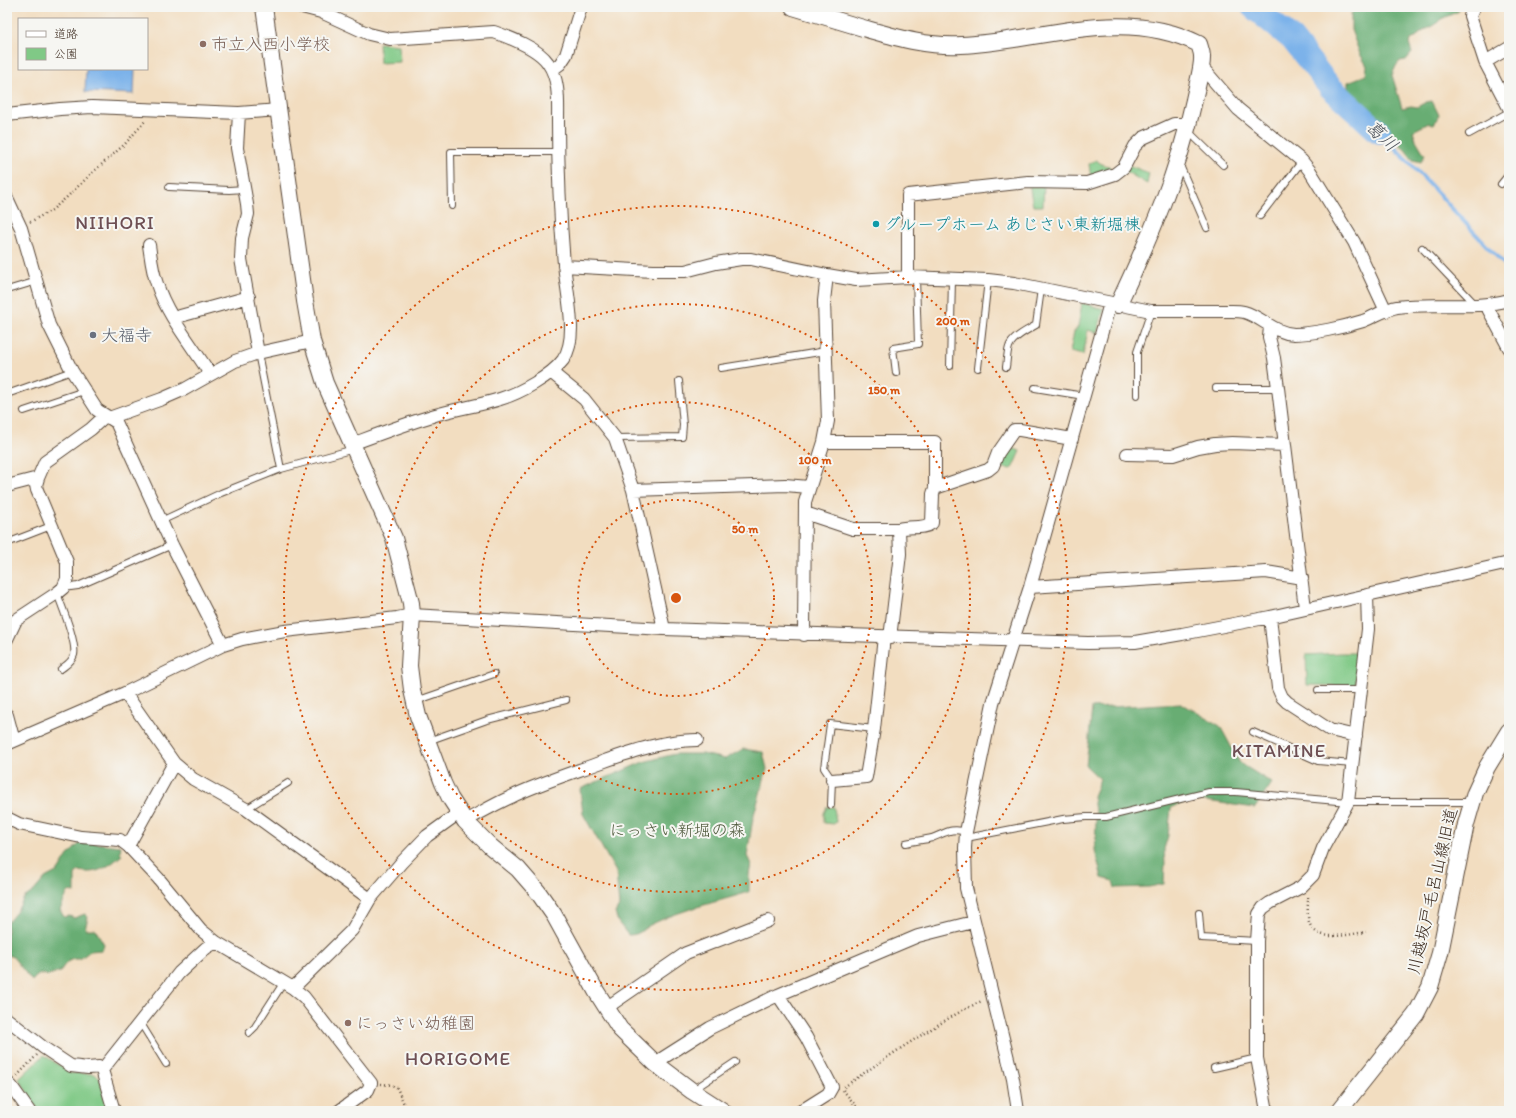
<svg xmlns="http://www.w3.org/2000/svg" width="1516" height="1118" viewBox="0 0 1516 1118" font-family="Itim,'Klee One',sans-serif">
<rect width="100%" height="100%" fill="#f6f6f2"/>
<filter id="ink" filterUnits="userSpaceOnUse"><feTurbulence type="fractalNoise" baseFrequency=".025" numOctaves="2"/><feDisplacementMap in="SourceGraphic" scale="8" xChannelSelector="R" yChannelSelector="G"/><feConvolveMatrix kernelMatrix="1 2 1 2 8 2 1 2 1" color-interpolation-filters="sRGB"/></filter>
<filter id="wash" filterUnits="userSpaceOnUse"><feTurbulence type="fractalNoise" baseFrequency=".012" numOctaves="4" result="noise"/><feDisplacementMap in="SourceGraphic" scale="16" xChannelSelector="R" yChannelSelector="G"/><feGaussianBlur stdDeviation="0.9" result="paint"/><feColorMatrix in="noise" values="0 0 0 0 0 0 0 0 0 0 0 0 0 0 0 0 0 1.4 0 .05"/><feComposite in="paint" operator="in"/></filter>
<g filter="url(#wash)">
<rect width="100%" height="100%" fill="#f2ddc0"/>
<!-- green -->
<path fill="#80c986" stroke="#5e7a52" d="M379 43 399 45 400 62 380 63Z
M1096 160 1103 165 1109 166 1112 172 1091 179 1089 164Z
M1128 165 1149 173 1147 184 1125 171Z
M1029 184H1044L1043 206H1033Z
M1082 303 1104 309 1097 333 1088 330 1083 355 1070 352 1074 332 1078 327Z
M1007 446 1020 451 1012 469 996 467Z
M1341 653H1359L1355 686 1307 685 1306 655Z
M827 807H834L836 822 834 824 824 823V813Z
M44 1055 70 1073 95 1074 100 1079 108 1111H39L19 1079Z"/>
<!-- forest -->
<path fill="#68ad73" stroke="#526c48" d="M1357 7H1458L1459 11 1441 19 1436 24 1425 30 1410 41 1409 44 1412 53 1406 60 1400 61 1396 66 1392 75 1402 108 1411 106 1417 107 1426 102 1432 101 1439 115 1434 124 1429 123 1413 131 1416 140 1425 155 1421 162 1413 160 1406 151 1379 123 1371 111 1354 99 1348 89V82L1366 75 1367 66 1360 54 1351 30V14Z
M1181 703 1220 726 1240 763 1272 783 1255 808 1192 799 1171 808 1168 836 1164 849 1165 863 1164 884 1149 887 1115 888 1113 881 1102 878 1095 851 1096 821 1093 796 1100 779 1086 766 1092 708Z
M743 749 763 752 767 769 753 818 747 856 751 864 749 875V892C717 902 683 909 652 924 641 929 642 935 628 935L618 922 615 913 619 906 616 872 583 814 580 789 643 762 675 754H703L725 759Z
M84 842 121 846 120 852 122 855C108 867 97 875 79 871L75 874V893L70 891 67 894 60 910 64 917 70 916 74 918 85 914 88 917 85 929H95L104 944 102 950 90 951 80 959C69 958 65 963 60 972L54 973 48 976C41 972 37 975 32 981L13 957 7 955V923L17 911 24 898 34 891 45 878 58 871 68 855 79 844Z"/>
<!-- water -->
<path fill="#7cb2ea" stroke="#5c6e84" d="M86 69H135L134 94 85 92Z"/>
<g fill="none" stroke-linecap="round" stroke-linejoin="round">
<!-- stream -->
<path stroke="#7cb2ea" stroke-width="4" d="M1379 132C1424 176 1465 224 1509 269"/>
<!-- river -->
<path stroke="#7cb2ea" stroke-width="24" d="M1253 7 1292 39 1330 87 1379 132"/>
</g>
</g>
<g filter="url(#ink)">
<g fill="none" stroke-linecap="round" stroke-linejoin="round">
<!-- service casing -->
<g stroke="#564536" stroke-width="8">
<path id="service" d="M1188 131 1223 165
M1469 134 1509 112
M1179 163 1207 228
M1501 184 1509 174
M169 187 229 190 245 189
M452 206 451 152H558
M1260 216 1302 161
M1422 248 1475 304
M7 290 37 281
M258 353 281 469
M950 366 952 279
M1006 367C1007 361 1007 353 1009 347 1012 337 1028 330 1036 325L1041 289
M721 368 826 351
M978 368 988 280
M896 373 893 348 918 344 916 277
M1035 388 1084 396
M1216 388H1278
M7 394 72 371
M1137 395V352L1151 311
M24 411 84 391
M615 438 682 437 683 425 679 381
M161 521 221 493 281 469 354 449
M7 543 51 526
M63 588 78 586 172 545
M57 593C62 607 77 642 74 655 72 662 66 665 61 669
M1318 690H1361
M416 701 494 674
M1253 732 1318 761 1352 764
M428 741 487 720 566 700
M831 805 832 780 824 768 830 724 874 729
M246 809 288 783
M966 838 1063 819 1086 817H1106L1209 792H1236L1348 802H1471
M906 843C914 841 924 840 932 838 945 833 952 827 966 832
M1199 913 1201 938 1257 941
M140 1022 166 1064
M249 1033 255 1027 284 982
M1214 1068 1257 1058
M693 1090 735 1062"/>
</g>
<!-- minor casing -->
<g stroke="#564536" stroke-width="14">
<path id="minor" d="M302 7 321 12 369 34 390 39 494 32C511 38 538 48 548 63 560 80 558 103 558 122 558 170 560 217 564 264 566 285 571 307 571 328 571 339 570 350 563 360 551 376 520 393 500 399 478 406 454 409 432 416 405 424 379 434 352 444
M1474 7 1470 16 1485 62 1509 108
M1485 62 1509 48
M1201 66 1238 109 1302 161 1310 171 1354 242 1386 311
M552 70 560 64 566 55 581 7
M239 113 237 148 247 204 248 214 242 238 241 259 258 353
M7 115 60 109 92 107 239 113 279 110
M7 198 21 228 49 325 72 371 97 410 116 422 172 545 223 645
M149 245C151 258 152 271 157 284 167 316 192 345 210 374
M564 266 653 271H685L716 263 741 259H751L827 275 856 280 908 277 988 280 1014 283 1151 311H1232C1236 311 1240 311 1244 312 1262 317 1274 333 1294 334 1313 334 1344 327 1363 321 1374 317 1385 309 1397 307 1434 302 1472 310 1509 300
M908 277V195L1028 182 1087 183 1115 174 1124 167 1135 146 1143 138 1174 124H1188
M1486 305 1509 348
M173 318 249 297
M1270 327 1269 337 1274 358 1278 388 1305 608
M551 372 584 399 615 438 633 490 664 629
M109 418 162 399 185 389 235 361 258 353 312 341
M824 442H935V488
M1127 454 1173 455 1198 447 1215 444 1232 443 1285 445
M7 486 38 478 45 462 91 429 105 416
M633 490 785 485 809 487
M805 513 853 529H899
M1030 587 1266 572 1302 578
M1270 617 1278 688 1282 697 1287 702 1330 730 1356 736
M804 635 805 502 824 442 828 421 824 301 827 275
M890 638 900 554 899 529C909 525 923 530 932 523L933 494 935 488 988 470 993 466 998 453 1014 430H1020L1072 439
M7 639 16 620 57 593 63 588 67 579V562L37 490 36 485 38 478
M125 693 174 763 193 779 246 809 370 899
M7 715 14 741
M7 744 125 693 223 645 242 639 285 631 397 618 412 615 664 629 1088 643 1135 642 1182 634 1270 617 1509 563
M832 780 866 777 874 729 884 637
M7 818 19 824 81 837 120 840 128 846 158 878 201 930 216 942 293 988 304 997 371 1083 368 1090 339 1111
M465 821C480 813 495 804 511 797 540 783 572 773 602 762 633 751 665 740 697 740
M128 846 174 763
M293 988 352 930 370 899 401 863 427 836 459 813
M778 995 806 1037 832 1087 828 1094 801 1111
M606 1008 686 953 768 921
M7 1019 44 1048 71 1066 88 1068 99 1067 102 1070 114 1111
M655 1063 710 1028 778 995 918 936 973 922
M102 1070 179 973 206 948 216 942
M7 1082 12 1087 29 1111
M1018 1111 1013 1079 966 888 965 848 966 832 993 703 1030 587 1110 303
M1267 1111 1257 1058V941L1259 914 1263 908 1270 903 1301 887 1313 875 1323 848 1348 802 1368 629 1367 595"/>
</g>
<!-- tertiary casing -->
<g stroke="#564536" stroke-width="18">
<path id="tertiary" d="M264 7 305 301 312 341 325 383 394 538 411 603 412 615 409 666 412 690 418 716 443 783 450 798 465 821 490 846 518 869 538 892 554 915 596 991 620 1029 655 1063 692 1091 723 1111
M793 7C817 14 840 21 863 28 895 37 927 47 961 45 1041 42 1120 5 1199 44 1200 48 1202 52 1202 56 1203 67 1196 89 1194 100 1178 174 1150 237 1118 305
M1339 1111 1416 1014 1430 987 1440 953 1466 824 1475 793 1487 767 1509 731"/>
</g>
<!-- path -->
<path stroke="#564536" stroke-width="2.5" stroke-dasharray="1 3" stroke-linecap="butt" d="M30 222 52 210 67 197 93 172 125 144 146 120
M1308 897C1308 905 1307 915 1309 922 1316 944 1349 934 1366 932
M17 1076 37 1055
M381 1084 392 1085 397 1088 407 1111
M844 1087C874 1066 905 1045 936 1026 951 1017 966 1008 982 1001
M843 1090 860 1111"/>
<!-- service -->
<use href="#service" stroke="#fff" stroke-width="6"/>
<!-- minor -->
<use href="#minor" stroke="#fff" stroke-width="12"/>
<!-- tertiary -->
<use href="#tertiary" stroke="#fff" stroke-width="16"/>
</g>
</g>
<!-- distance rings -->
<g fill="none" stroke="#d7540e" stroke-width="2" stroke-dasharray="2 4">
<circle cx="676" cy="598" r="98"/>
<circle cx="676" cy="598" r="196"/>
<circle cx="676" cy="598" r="294"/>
<circle cx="676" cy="598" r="392"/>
</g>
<!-- markers -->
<g fill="#8d6e63" stroke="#f6f6f2" stroke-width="1.5">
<circle cx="203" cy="44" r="4"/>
<circle cx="348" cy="1023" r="4"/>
</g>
<circle fill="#0f9aa8" stroke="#f6f6f2" stroke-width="1.5" cx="876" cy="224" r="4"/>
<circle fill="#6b7280" stroke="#f6f6f2" stroke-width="1.5" cx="93" cy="335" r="4"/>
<g text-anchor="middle" stroke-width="4" stroke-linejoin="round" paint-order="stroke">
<!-- education labels -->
<g font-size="17" fill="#785e54" stroke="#f6f6f2" text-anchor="start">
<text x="211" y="50">市立入西小学校</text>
<text x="356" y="1029">にっさい幼稚園</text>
</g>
<!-- culture labels -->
<g font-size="17" fill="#0d838f" stroke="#f6f6f2" text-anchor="start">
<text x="884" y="230">グループホーム あじさい東新堀棟</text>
</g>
<!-- worship labels -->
<g font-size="17" fill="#5b616d" stroke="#f6f6f2" text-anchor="start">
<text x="101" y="341">大福寺</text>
</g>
<!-- park labels -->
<g font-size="17" fill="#505a3d" stroke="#f6f6f2">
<text x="677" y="836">にっさい新堀の森</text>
</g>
<!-- street labels -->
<g font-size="17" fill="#3b2a1e" stroke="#f6f6f2">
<text transform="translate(1432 891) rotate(-77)" y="6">川越坂戸毛呂山線旧道</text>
</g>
<!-- water labels -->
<g font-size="18" font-style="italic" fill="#4e535b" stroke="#f6f6f2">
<text transform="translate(1382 136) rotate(43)" y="6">葛川</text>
</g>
<!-- quarter labels -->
<g font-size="19" letter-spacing="1" fill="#6e4f53" stroke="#f6f6f2">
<text x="115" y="229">NIIHORI</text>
<text x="1279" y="757">KITAMINE</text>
<text x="458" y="1065">HORIGOME</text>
</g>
</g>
<circle cx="676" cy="598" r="6" fill="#d7540e" stroke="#f6f6f2" stroke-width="2"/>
<g font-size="12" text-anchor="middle" font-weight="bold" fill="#d7540e" stroke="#f6f6f2" stroke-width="4" stroke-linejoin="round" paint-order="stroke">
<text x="953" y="325">200 m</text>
<text x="884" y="394">150 m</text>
<text x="815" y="464">100 m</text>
<text x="745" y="533">50 m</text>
</g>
<!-- margin -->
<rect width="1516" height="1118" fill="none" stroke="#f6f6f2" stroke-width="24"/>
<!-- legend -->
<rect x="18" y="18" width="130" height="52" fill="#f6f6f2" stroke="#aba49d"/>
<rect x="26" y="31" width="20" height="6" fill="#ffffff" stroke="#aba49d"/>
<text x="54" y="38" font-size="12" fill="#3b2a1e">道路</text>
<rect x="26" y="48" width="20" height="12" fill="#80c986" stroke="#aba49d"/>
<text x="54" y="58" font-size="12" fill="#3b2a1e">公園</text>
</svg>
